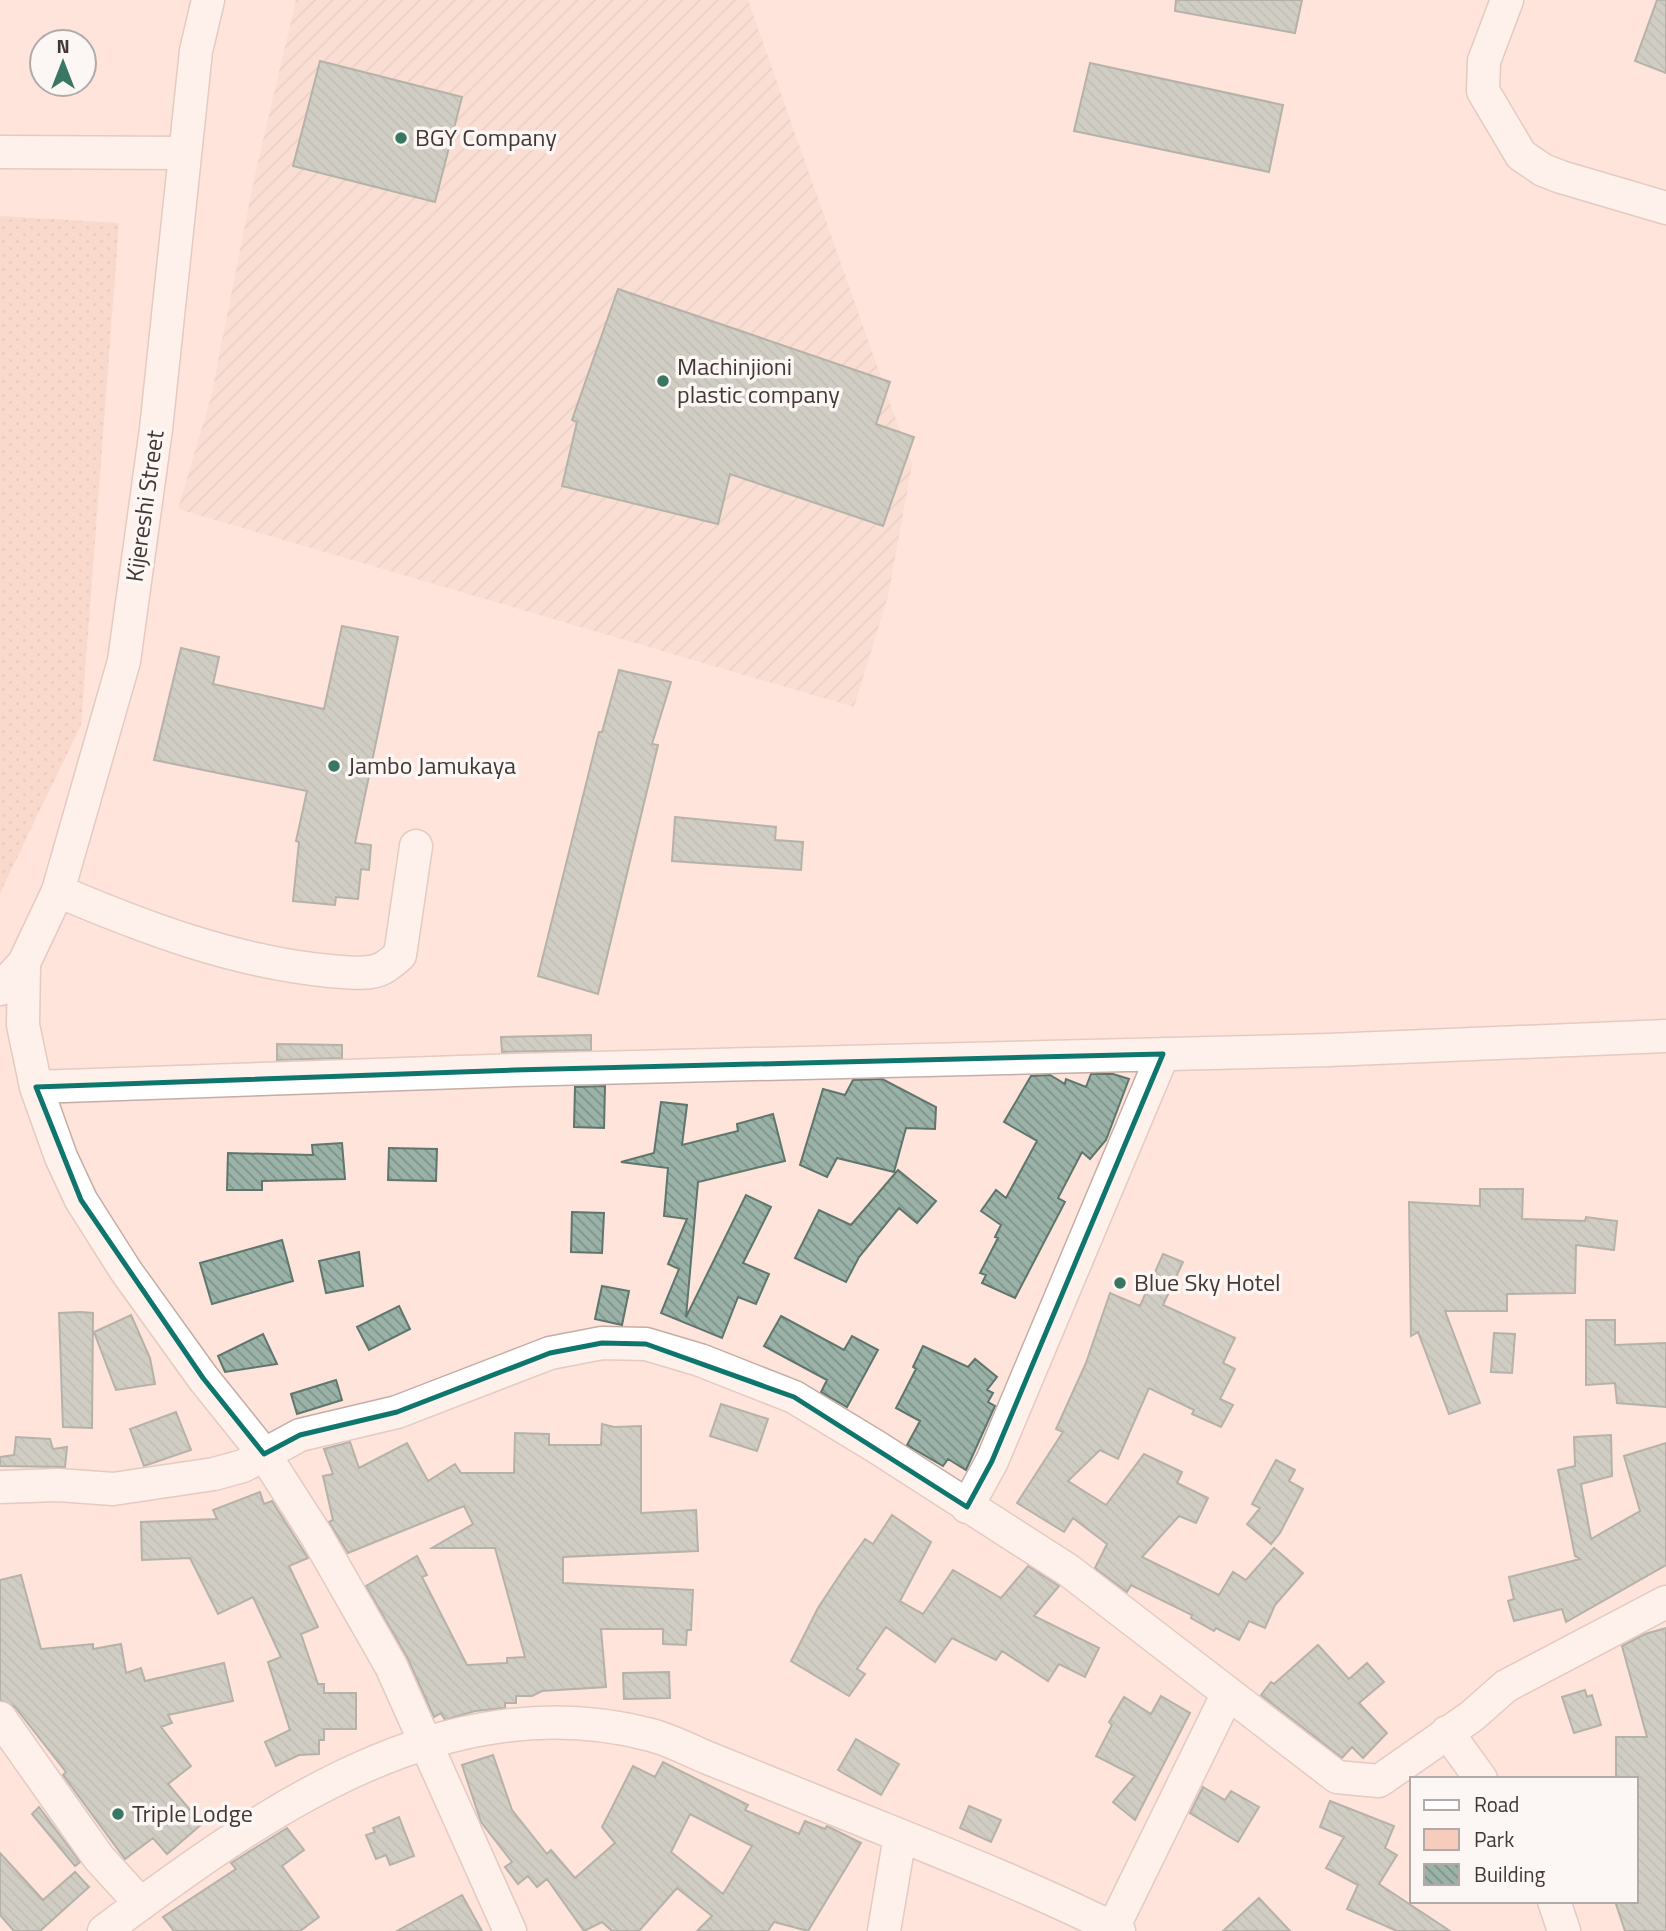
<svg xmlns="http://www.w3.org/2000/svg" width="1666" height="1931" viewBox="0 0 1666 1931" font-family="'Titillium Web',sans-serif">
<defs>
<pattern id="industrial-furrows" width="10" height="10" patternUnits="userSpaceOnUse" patternTransform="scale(1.75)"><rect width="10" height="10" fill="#f7d7cb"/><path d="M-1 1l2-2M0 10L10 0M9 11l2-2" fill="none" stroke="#d5b9af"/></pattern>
<pattern id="green-dots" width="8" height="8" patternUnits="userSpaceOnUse" patternTransform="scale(1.75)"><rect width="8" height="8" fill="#f7ccbd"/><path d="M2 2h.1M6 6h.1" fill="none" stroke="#d5b0a3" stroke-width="1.8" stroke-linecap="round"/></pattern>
<pattern id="building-back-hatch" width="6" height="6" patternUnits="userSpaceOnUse" patternTransform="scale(1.75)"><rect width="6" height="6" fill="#9ab2a8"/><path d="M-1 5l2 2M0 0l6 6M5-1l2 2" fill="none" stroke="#7f928a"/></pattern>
</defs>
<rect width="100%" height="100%" fill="#fee4db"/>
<!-- industrial -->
<path fill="url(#industrial-furrows)" d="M296 0H748L912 465 888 596 854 707 178 509 211 397 254 179Z"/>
<!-- green -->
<path fill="url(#green-dots)" d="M0 216 119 223 81 725 0 893Z"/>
<!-- building -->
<path fill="url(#building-back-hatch)" stroke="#5f766d" stroke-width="2" fill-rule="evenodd" d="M1176 0H1302L1295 33 1175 11Z
M1657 0H1666V73L1635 61Z
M320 61 462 97 435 202 293 166Z
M1090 63 1283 105 1269 172 1074 131Z
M618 289 890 382 876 424 914 437 883 526 730 474 718 524 562 486 577 422 572 420Z
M342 626 398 637 355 843 371 845 369 870 361 869 358 899 336 897 335 905 293 901 299 842 296 841 307 791 154 760 181 648 219 657 213 684 324 709Z
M619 670 671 682 652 744 658 745 598 994 538 976 599 732H602Z
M675 817 776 827 775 840 803 842 801 870 672 861Z
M591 1035V1050L502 1052 501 1037Z
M277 1044 342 1045V1058L277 1060Z
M1091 1074H1113L1129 1079 1106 1140 1090 1159 1082 1152 1058 1198 1065 1202 1015 1298 982 1283 986 1275 980 1273 998 1238 995 1237 1001 1225 981 1211 996 1190 1006 1198 1037 1141 1004 1122 1031 1076 1050 1075 1065 1084 1066 1079 1086 1087Z
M882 1079 936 1107 935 1129 906 1128 894 1172 837 1158 827 1177 800 1165 823 1089 845 1095 853 1080Z
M605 1086 604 1128 574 1127 575 1087Z
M661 1102 687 1105 682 1145 738 1131 737 1124 773 1114 785 1161 698 1182 686 1317 746 1195 771 1207 743 1263 769 1274 756 1304 738 1297 722 1338 661 1313 679 1269 668 1264 687 1219 664 1216 668 1168 621 1162 654 1153Z
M342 1143 345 1179 262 1181V1190H227L228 1153 313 1155 312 1145Z
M389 1148 437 1149 436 1181 388 1180Z
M898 1170 936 1201 917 1223 899 1208 859 1257 846 1282 795 1258 819 1210 851 1225Z
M1480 1189H1523L1522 1219 1585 1221 1586 1217 1617 1221 1614 1250 1576 1245 1575 1293 1507 1294V1311H1445L1480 1403 1449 1414 1418 1332 1411 1336 1409 1202 1480 1206Z
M572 1212 604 1213 602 1253 571 1252Z
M282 1240 293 1281 212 1304 200 1263Z
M359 1252 363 1286 326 1293 319 1261Z
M1163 1254 1183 1262 1163 1305 1235 1338 1223 1363 1235 1369 1220 1399 1233 1405 1221 1427 1192 1414 1194 1410 1149 1388 1118 1459 1100 1450 1068 1481 1106 1505 1144 1454 1182 1472 1177 1483 1208 1498 1196 1523 1179 1516 1142 1557 1219 1595 1233 1572 1246 1580 1274 1548 1303 1573 1275 1605 1265 1628 1249 1621 1239 1640 1216 1628 1214 1631 1191 1618 1192 1615 1131 1585 1127 1592 1095 1568 1107 1544 1073 1518 1064 1532 1017 1503 1063 1432 1056 1429 1086 1363 1110 1293 1140 1306Z
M602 1286 629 1291 622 1325 595 1319Z
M399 1306 410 1329 369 1350 357 1327Z
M80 1312 93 1313 92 1428 63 1427 59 1313Z
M131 1315 150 1358 155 1384 116 1390 94 1332Z
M781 1316 844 1350 852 1336 878 1350 847 1407 821 1392 827 1380 764 1346Z
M1586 1320H1615V1345L1666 1343V1407L1617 1403 1615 1383 1586 1385Z
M1494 1333 1515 1334 1512 1373 1491 1372Z
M263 1334 277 1364 225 1372 218 1356Z
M923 1346 968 1367 975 1359 997 1377 987 1390 993 1393 988 1402 995 1406 966 1470 948 1459 943 1466 907 1445 920 1421 896 1408 916 1369 913 1367Z
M336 1380 342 1400 297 1414 291 1394Z
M721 1404 768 1419 757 1451 710 1436Z
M176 1412 191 1450 144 1466 130 1429Z
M602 1424 614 1427 641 1426V1513L696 1510 698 1551 563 1557V1583L693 1590 691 1630H687L686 1645 663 1644V1629H601L606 1687 542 1691 532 1696H516V1703H505V1708L475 1711 445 1720 441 1713 434 1717 407 1657 366 1586 417 1556 427 1575 422 1577 467 1665 507 1663V1658L525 1657 495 1548H432L473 1524 464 1506 348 1553 329 1522 333 1520 323 1476 333 1474 324 1449 350 1442 359 1468 407 1443 428 1481 455 1464 461 1473H514L515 1433 549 1434V1445H601Z
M1611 1435 1612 1476 1581 1484 1591 1539 1640 1511 1624 1456 1666 1443V1565L1566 1622 1562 1609 1514 1621 1508 1601 1514 1599 1509 1577 1580 1559 1575 1556 1558 1470 1575 1466 1574 1437Z
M16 1437 50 1439 53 1449 67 1447 65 1467 0 1466V1457L14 1455Z
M1276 1460 1295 1470 1289 1481 1303 1489 1280 1533 1271 1544 1247 1524 1260 1508 1252 1504Z
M260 1492 264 1504 272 1501 308 1558 289 1566 318 1627 301 1634 318 1684H324V1693H356V1729H324V1740H319V1754L299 1755 276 1766 265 1742 290 1730 268 1662 281 1657 253 1597 218 1614 190 1558 142 1560 141 1522 217 1519 213 1510Z
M892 1515 931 1542 900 1601 923 1614 953 1570 1001 1598 1028 1566 1059 1586 1034 1616 1099 1648 1085 1677 1059 1664 1048 1681 1002 1651 996 1660 952 1638 935 1662 886 1627 857 1669 865 1674 849 1696 791 1661 818 1608 845 1567 865 1539 873 1544Z
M21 1575 41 1649 93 1644V1649L121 1644 126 1673 141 1668 145 1681 224 1663 233 1701 168 1715 172 1723 161 1727 191 1766 168 1784 202 1824 167 1854 153 1838 125 1859 63 1775 66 1772 15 1707 0 1700V1580Z
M1666 1628V1931H1625L1615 1901H1636V1779H1616V1737H1647L1622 1646 1645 1634Z
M1318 1645 1349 1679 1367 1663 1384 1682 1359 1703 1387 1733 1363 1758 1352 1747 1342 1758 1261 1695 1271 1682 1274 1684Z
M669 1672 670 1698 624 1699 623 1673Z
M1585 1690 1587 1697 1592 1695 1601 1725 1574 1733 1562 1697Z
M1161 1696 1190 1713 1135 1820 1113 1802 1135 1776 1096 1756 1112 1725 1109 1722 1124 1697 1151 1714Z
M856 1739 899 1764 881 1795 838 1770Z
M493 1755 512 1810 547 1854 551 1850 575 1878 615 1843 602 1827 633 1766 655 1777 663 1762 748 1805 745 1810 799 1834 805 1821 825 1829 827 1826 861 1843 808 1931 774 1922 768 1931H697L712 1916 677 1888 639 1931H612L602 1922 584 1931 547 1879 537 1887 528 1876 518 1884 505 1867 512 1862 481 1822 462 1765ZM690 1814 752 1846 723 1894 671 1852Z
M1203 1787 1225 1800 1231 1791 1259 1807 1238 1842 1190 1813Z
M1330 1801 1394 1826 1385 1848 1397 1855 1379 1884 1450 1931H1397L1347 1909 1358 1885 1326 1868 1344 1837 1320 1827Z
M969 1806 1001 1820 991 1842 960 1828Z
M39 1807 80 1862 75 1866 32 1814Z
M399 1817 414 1856 390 1865 386 1855 376 1859 366 1835 375 1832 373 1828Z
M287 1828 304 1850 282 1866 319 1917 300 1931H174L163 1917 236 1869 231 1863Z
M0 1853 43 1900 75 1872 89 1887 40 1931H14L0 1915Z
M462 1895 482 1931H397Z
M1259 1898 1290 1931H1223Z"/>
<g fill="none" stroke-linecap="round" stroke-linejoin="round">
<!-- minor casing -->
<g stroke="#c5ada5" stroke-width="35">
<path id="minor" d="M1507 0 1484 61 1483 91 1521 155 1543 170 1561 177 1666 208
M0 152 183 153
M58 891C145 928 235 962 330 971 345 972 369 976 383 968 389 965 395 959 400 955L416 846
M24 963 23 1025 36 1087 61 1157 81 1200 126 1271 203 1378 264 1454 316 1535 391 1666 510 1931
M0 989 24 963 58 891 124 661 156 429 196 51 208 0
M36 1087 514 1070 1329 1050 1666 1036
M0 1487 58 1485 113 1489 214 1474 243 1466 300 1435 397 1412 550 1353 602 1343 646 1344 700 1360 794 1397 875 1446 1068 1570 1337 1777 1379 1781 1472 1716 1506 1686 1666 1602
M967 1507 992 1461 1163 1054
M0 1718 99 1858 141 1904
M1447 1732 1481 1779
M1554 1901 1564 1931
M1113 1928 1227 1695
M104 1931C261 1814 444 1681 651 1735 670 1740 689 1750 708 1758 746 1773 784 1789 822 1804 921 1844 1023 1883 1119 1931
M884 1931 900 1836"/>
</g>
<!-- minor -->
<use href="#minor" stroke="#fff" stroke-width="32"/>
</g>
<!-- marked area -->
<path d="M0 0H1666V1931H0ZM1163 1054 992 1461 967 1507 794 1397 646 1344 602 1343 550 1353 397 1412 300 1435 264 1454 203 1378 81 1200 36 1087 514 1070Z" fill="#fee4db" fill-opacity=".55" fill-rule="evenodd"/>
<path fill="none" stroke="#0f766e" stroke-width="5" stroke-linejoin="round" d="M1163 1054 992 1461 967 1507 794 1397 646 1344 602 1343 550 1353 397 1412 300 1435 264 1454 203 1378 81 1200 36 1087 514 1070Z"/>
<!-- markers -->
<g fill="#3a7762" stroke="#fcf6f5" stroke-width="2.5">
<circle cx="401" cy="138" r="7"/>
<circle cx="663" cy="381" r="7"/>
<circle cx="334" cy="766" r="7"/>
<circle cx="1120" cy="1283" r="7"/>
<circle cx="118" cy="1814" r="7"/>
</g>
<g text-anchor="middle" stroke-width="7" stroke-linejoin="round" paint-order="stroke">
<!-- poi labels -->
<g font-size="24" fill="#423834" stroke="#fcf6f5" text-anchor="start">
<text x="415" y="146">BGY Company</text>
<text x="677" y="375">Machinjioni<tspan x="677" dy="28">plastic company</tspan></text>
<text x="348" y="774">Jambo Jamukaya</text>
<text x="1134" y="1291">Blue Sky Hotel</text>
<text x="132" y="1822">Triple Lodge</text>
</g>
<!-- street labels -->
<g font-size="24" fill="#423834" stroke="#fcf6f5">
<text transform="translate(145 506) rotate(-82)" y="8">Kijereshi Street</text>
</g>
</g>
<!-- legend -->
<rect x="1410" y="1777" width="228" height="126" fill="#fcf6f5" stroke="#b2aaa8" stroke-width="2"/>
<rect x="1424" y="1800" width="35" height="10" fill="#ffffff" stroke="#b2aaa8" stroke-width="2"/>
<text x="1474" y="1812" font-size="21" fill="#423834">Road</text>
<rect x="1424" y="1829" width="35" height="21" fill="#f7ccbd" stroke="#b2aaa8" stroke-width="2"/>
<text x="1474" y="1847" font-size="21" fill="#423834">Park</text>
<rect x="1424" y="1864" width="35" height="21" fill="url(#building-back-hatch)" stroke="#b2aaa8" stroke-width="2"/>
<text x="1474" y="1882" font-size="21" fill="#423834">Building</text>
<!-- north arrow -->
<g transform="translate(63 63)"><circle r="33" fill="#fcf6f5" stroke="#b2aaa8" stroke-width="2"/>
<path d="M0-5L12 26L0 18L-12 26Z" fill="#3a7762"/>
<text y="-10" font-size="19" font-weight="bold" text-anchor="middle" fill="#423834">N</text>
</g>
</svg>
